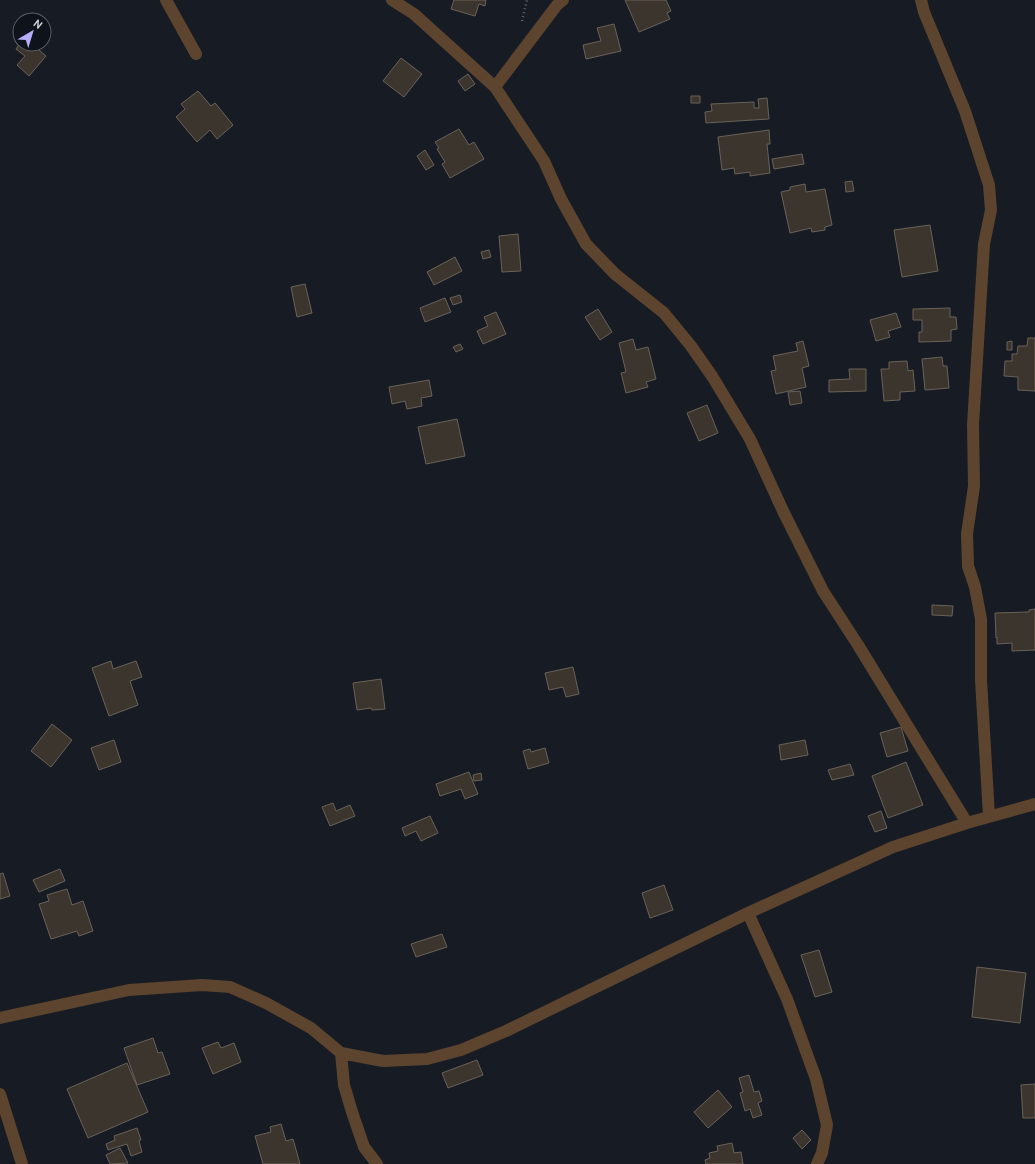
<svg xmlns="http://www.w3.org/2000/svg" width="1035" height="1164" viewBox="0 0 1035 1164" font-family="Overpass,sans-serif">
<rect width="100%" height="100%" fill="#171c24"/>
<!-- building -->
<path fill="#3c352d" stroke="#6a6259" d="M454 0H486L485 6 479 4 475 16 451 9Z
M625 0H666L671 11 667 13 670 19 639 32Z
M614 24 621 51 586 59 583 45 601 41 597 28Z
M20 43 32 44 46 56 29 76 17 65 25 56 16 49Z
M401 58 422 74 404 97 383 81Z
M468 74 475 84 465 91 458 81Z
M198 91 211 106 215 103 233 125 217 139 210 130 197 142 176 117 185 109 181 104Z
M691 96H700V103H691Z
M767 98 769 119 706 123 705 112 712 111 711 104 754 102V108H759L758 99Z
M459 129 469 145 474 142 484 159 450 178 442 164 445 162 437 149 439 148 435 142Z
M769 130 770 144H767L770 173 750 176V172L735 174 734 168 722 170 718 137Z
M425 150 434 165 426 170 417 156Z
M802 154 804 164 774 169 772 159Z
M852 181 854 191 846 192 845 182Z
M805 184 806 192 825 189 832 225 825 227V230L812 232 811 228 790 233 781 192 790 190V187Z
M930 225 938 271 902 277 894 230Z
M518 234 521 271 502 272 499 236Z
M489 250 491 257 483 259 481 252Z
M455 257 462 271 434 285 427 272Z
M305 284 312 313 297 317 291 287Z
M460 295 462 302 453 305 450 298Z
M445 298 451 312 425 322 420 308Z
M950 308V317H956L957 329 951 330V341L919 342V332H922V320H913V309Z
M598 309 612 332 600 340 585 317Z
M496 312 506 334 483 344 477 331 488 326 484 317Z
M896 313 901 327 888 331 890 337 876 341 870 320Z
M1028 338H1035V391L1018 390V377L1004 376 1005 361H1012V354H1017L1018 346H1027Z
M633 339 636 350 648 347 656 379 646 382 648 387 626 393 621 373 626 372 619 343Z
M803 341 809 366 802 368 806 387 776 394 771 371 776 370 773 356 798 351 796 343Z
M1012 341V350H1007V342Z
M460 344 463 349 456 352 453 347Z
M942 357 943 366H947L949 388 925 390 922 359Z
M907 361 908 371 913 370 915 391 900 392V400L884 401 881 369H889V362Z
M849 369H866V391L829 392V380L850 379Z
M429 380 432 396 421 398 422 406 407 409 405 401 392 404 389 387Z
M800 391 802 403 790 405 788 392Z
M707 405 718 433 699 441 687 413Z
M457 419 465 456 426 464 418 427Z
M932 605 953 606 952 616 932 615Z
M1035 609V650L1012 651V643L997 644V637L996 638 995 613 1029 612V610Z
M111 661 113 669 136 661 142 677 130 681 138 705 109 716 92 668Z
M573 667 579 694 566 697 563 687 549 690 545 673Z
M381 679 385 709 372 710 371 708 357 710 353 683Z
M52 724 72 740 51 767 31 751Z
M901 727 908 751 887 757 880 733Z
M114 740 121 762 99 770 91 748Z
M805 740 808 755 781 760 779 745Z
M545 748 549 763 528 769 523 751 530 749 531 752Z
M906 762 923 805 888 818 872 776Z
M850 764 854 775 832 780 828 770Z
M469 772 478 794 465 799 461 789 440 796 436 784Z
M481 773 482 780 474 781 473 775Z
M333 803 336 811 350 805 355 816 330 826 322 807Z
M881 811 887 828 875 832 868 816Z
M430 816 438 833 421 841 416 831 405 836 402 828Z
M60 869 65 881 39 892 33 880Z
M3 873 10 896 0 899V874Z
M664 885 673 910 650 918 642 893Z
M67 889 72 905 83 901 93 931 79 936 77 931 51 939 39 904 49 901 47 895Z
M442 934 447 947 416 957 411 944Z
M819 950 832 992 815 997 801 955Z
M977 967 1026 973 1020 1023 972 1017Z
M153 1038 158 1053 162 1052 170 1074 137 1085 124 1048Z
M218 1042 221 1048 234 1043 241 1062 213 1074 202 1048Z
M477 1060 483 1075 448 1088 442 1073Z
M127 1063 148 1112 88 1138 67 1089Z
M749 1075 754 1092 759 1091 762 1101 758 1103 762 1115 753 1118 750 1109 745 1111 740 1093 743 1092 739 1078Z
M1035 1084V1118H1023L1021 1085Z
M718 1090 732 1107 708 1128 694 1112Z
M281 1124 286 1141 293 1139 300 1164H263L255 1136 271 1132 270 1127Z
M137 1128 141 1140 139 1141 142 1152 131 1156 127 1144 108 1150 106 1144 115 1140 114 1136Z
M802 1130 811 1140 802 1149 793 1138Z
M732 1143 734 1153 741 1152 743 1164H706L705 1160 710 1158 709 1153 718 1151 717 1146Z
M120 1148 128 1163 110 1164 106 1155Z"/>
<g fill="none" stroke-linecap="round" stroke-linejoin="round">
<!-- path -->
<path stroke="#64686f" stroke-width="2.5" stroke-dasharray="1 3" stroke-linecap="butt" d="M522 21 527 0"/>
<!-- minor -->
<path stroke="#5d442e" stroke-width="12" d="M166 0 196 54
M392 0 414 14 495 87 544 161 561 199 586 244 615 274 664 313 691 346 712 376 750 439 783 511 823 591 858 645 967 823
M921 0 924 12 965 111 989 185 991 210 984 244 973 425 974 486 967 534 968 566 975 587 981 619V680L989 816
M495 87 557 5 563 0
M748 913 787 999 816 1079 827 1125 822 1153 817 1164
M0 1018 129 990 202 985 230 987 266 1003 311 1028 341 1053 383 1061 427 1059 461 1050 506 1031 748 913 893 847 967 823 1035 804
M341 1053 344 1085 352 1112 364 1147 377 1164
M0 1094 22 1164"/>
</g>
<!-- north arrow -->
<g transform="translate(32 32) rotate(38)"><circle r="19" fill="#0e121a" stroke="#5b5f66"/>
<path d="M0-3L7 15L0 10L-7 15Z" fill="#b4acf9"/>
<text y="-6" font-size="11" font-weight="bold" text-anchor="middle" fill="#cfd2d8">N</text>
</g>
</svg>
